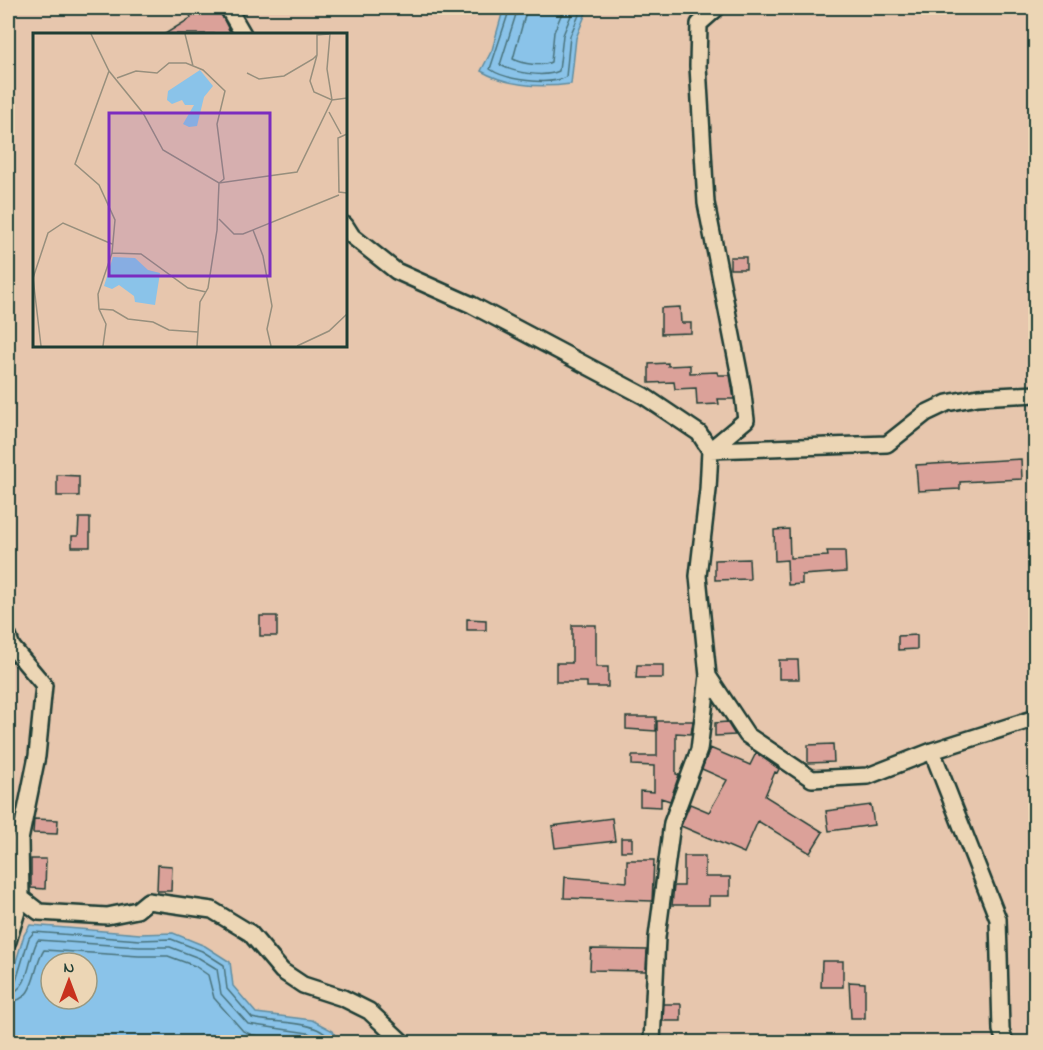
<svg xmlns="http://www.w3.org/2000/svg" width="1043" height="1050" viewBox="0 0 1043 1050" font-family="'Indie Flower',sans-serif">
<rect width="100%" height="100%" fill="#e7c6ad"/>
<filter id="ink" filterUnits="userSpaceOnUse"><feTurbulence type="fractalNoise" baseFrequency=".0167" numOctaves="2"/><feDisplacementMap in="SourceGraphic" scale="12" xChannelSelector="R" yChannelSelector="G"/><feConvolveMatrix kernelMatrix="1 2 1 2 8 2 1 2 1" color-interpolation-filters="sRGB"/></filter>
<g filter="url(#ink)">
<!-- water -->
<path fill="#8ac3e9" stroke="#5f8da1" stroke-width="1.5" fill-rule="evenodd" d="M506 8H588L576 38 571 84C540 88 509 87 481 71L492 50 502 14Z
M30 925 140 934 173 933 205 946 230 962 233 986 256 1013 312 1020 333 1031 338 1042H8V988L24 935ZM51 963H87V999H51Z"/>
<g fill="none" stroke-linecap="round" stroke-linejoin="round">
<!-- shore -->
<path stroke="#4a737c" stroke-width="1.5" d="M510 8 490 69C505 80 549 86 566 77L570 36 582 8
M518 8 500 65C515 73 544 78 559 71L563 35 574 8
M527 8 513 59C523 64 541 67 551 62L554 32 564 8
M8 985H12L16 981 29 938 34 932 140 940 171 939 202 951 224 965 227 989 252 1018C274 1024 322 1019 331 1042
M8 993C31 991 28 955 38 940L139 947H170L199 958 217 969 221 994 248 1024 308 1033 323 1042
M8 1002C37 1001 32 968 44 950L139 956H168L195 966 208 975 214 998 243 1031 252 1035 306 1042"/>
</g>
<!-- building -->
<path fill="#dba199" stroke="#1f3d34" stroke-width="1.5" d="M208 8H218L231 34H165L191 18 190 15Z
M730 257H746V269H730Z
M680 307 681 323H691V333L661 334V308Z
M668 363V366L690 365V373L717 372 718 375H730L734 399H718L719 404 697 405 696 388 675 389 674 382 649 383V364Z
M1021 459 1022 479 960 482V489L918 491 916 465Z
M57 475 79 476V496H57Z
M79 518H90V547H72V536H78Z
M789 529 790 558 828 556 827 551H845L846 572 802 575V584L788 585 787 560 775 561 774 530Z
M749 559 750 579 715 580V560Z
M260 616H277V636H260Z
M467 619 486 620V630H467Z
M572 625H596V667H608V687H587V682H556V663H572Z
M917 635V649L898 650V636Z
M779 660H798L799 679H779Z
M637 665H663V678H636Z
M626 717H656V731L626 729Z
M657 721H693L691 734 676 733V774L679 775 670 801 661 798V807L640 806V791L654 792V766L632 765V756H657Z
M727 722 735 735 715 736V723Z
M833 744 834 762 808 763V745Z
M710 748 750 765 756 753 779 769 777 773 775 772 765 796 823 832 810 853 758 821 744 853 681 826 690 804 709 812 727 780 702 769Z
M871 805 874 825 829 831 826 811Z
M612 818 615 841 555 848 552 826Z
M34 819 58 820 57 834 33 833Z
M621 838H632V851H621Z
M684 856H705V877H730V896H709V905H672L674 886H684Z
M31 859H46L45 889 31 888Z
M627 860H654L652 901 564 898 565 877 627 882Z
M158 865 172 866 171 891H157Z
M591 949 647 950 646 971 590 970Z
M822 961H843V987H821Z
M849 982 865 983V1018H851Z
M664 1004H681V1021H663Z"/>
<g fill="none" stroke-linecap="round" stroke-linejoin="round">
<!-- minor casing -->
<g stroke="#1f3d34" stroke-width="20">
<path id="minor" d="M228 8 243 34
M345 225 352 236 396 271 472 305 644 396 699 433 710 450 708 490 698 576 708 676 699 750 672 823 657 937 652 1042
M710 450 746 420 742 387 706 203 698 66 699 24 717 8
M710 450 887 444 926 413 947 403 978 397 1036 394
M8 636 12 647 44 685 37 756 20 840 21 898 8 941
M708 676 747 735 812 779 868 776 932 751 1036 718
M932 751 998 919 1001 1030 1005 1042
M21 898 39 912 107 916 137 910 148 901 212 910 250 933 282 971 303 985 343 998 369 1011 402 1042"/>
</g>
<!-- minor -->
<use href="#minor" stroke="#ecd6b5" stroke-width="15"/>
</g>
</g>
<!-- overview -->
<g transform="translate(33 33)">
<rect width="314" height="314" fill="#e7c6ad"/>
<path d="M167 37 180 53 171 64 164 93 156 94 150 91 161 72H152L149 67 139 71 134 67 135 58ZM80 224 102 225 115 237 127 240 122 272 102 269 101 263 86 252 79 256 71 253Z" fill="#8ac3e9"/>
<path fill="none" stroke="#978f7d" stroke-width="1.5" d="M58 1 76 38 110 80 130 117 186 150 264 139 299 67 294 36 297 1M152 1 160 33M284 22 277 48 281 59 299 67 314 65M214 40 226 46 251 43 280 26 284 22V2L296 1M84 45 103 38 124 40 136 30H153L170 37 192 58 184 91 191 146 186 150 184 197 175 255 167 269 164 313M296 79 308 101M314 101 305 105 306 159 314 160M186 186 201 201H210L306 162M220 197 230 223 239 273 234 296 238 313M79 220 108 221 155 255 173 259M66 276 80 277 95 286 120 289 136 297 165 299M8 313 0 245 15 200 30 190 79 211M70 313 73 291 66 276 65 261 79 220 82 187 66 152 42 131 76 38M264 313 296 298 314 281"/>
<path fill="#7b2cbf" fill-opacity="0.15" stroke="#7b2cbf" stroke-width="3" d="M76 80H237V243H76Z"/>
<rect width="314" height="314" fill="none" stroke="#1f3d34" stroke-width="3"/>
</g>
<!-- margin -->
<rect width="1043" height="1050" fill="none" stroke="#ecd6b5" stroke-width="30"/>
<rect x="15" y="15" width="1013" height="1020" fill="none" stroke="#1f3d34" stroke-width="2" filter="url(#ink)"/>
<!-- north arrow -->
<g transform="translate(69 981)"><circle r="28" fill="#ecd6b5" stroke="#9a9981" stroke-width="1.5"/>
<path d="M0-4.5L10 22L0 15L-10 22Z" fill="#c8321e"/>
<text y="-9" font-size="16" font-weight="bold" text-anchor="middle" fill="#1f3d34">N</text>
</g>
</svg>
